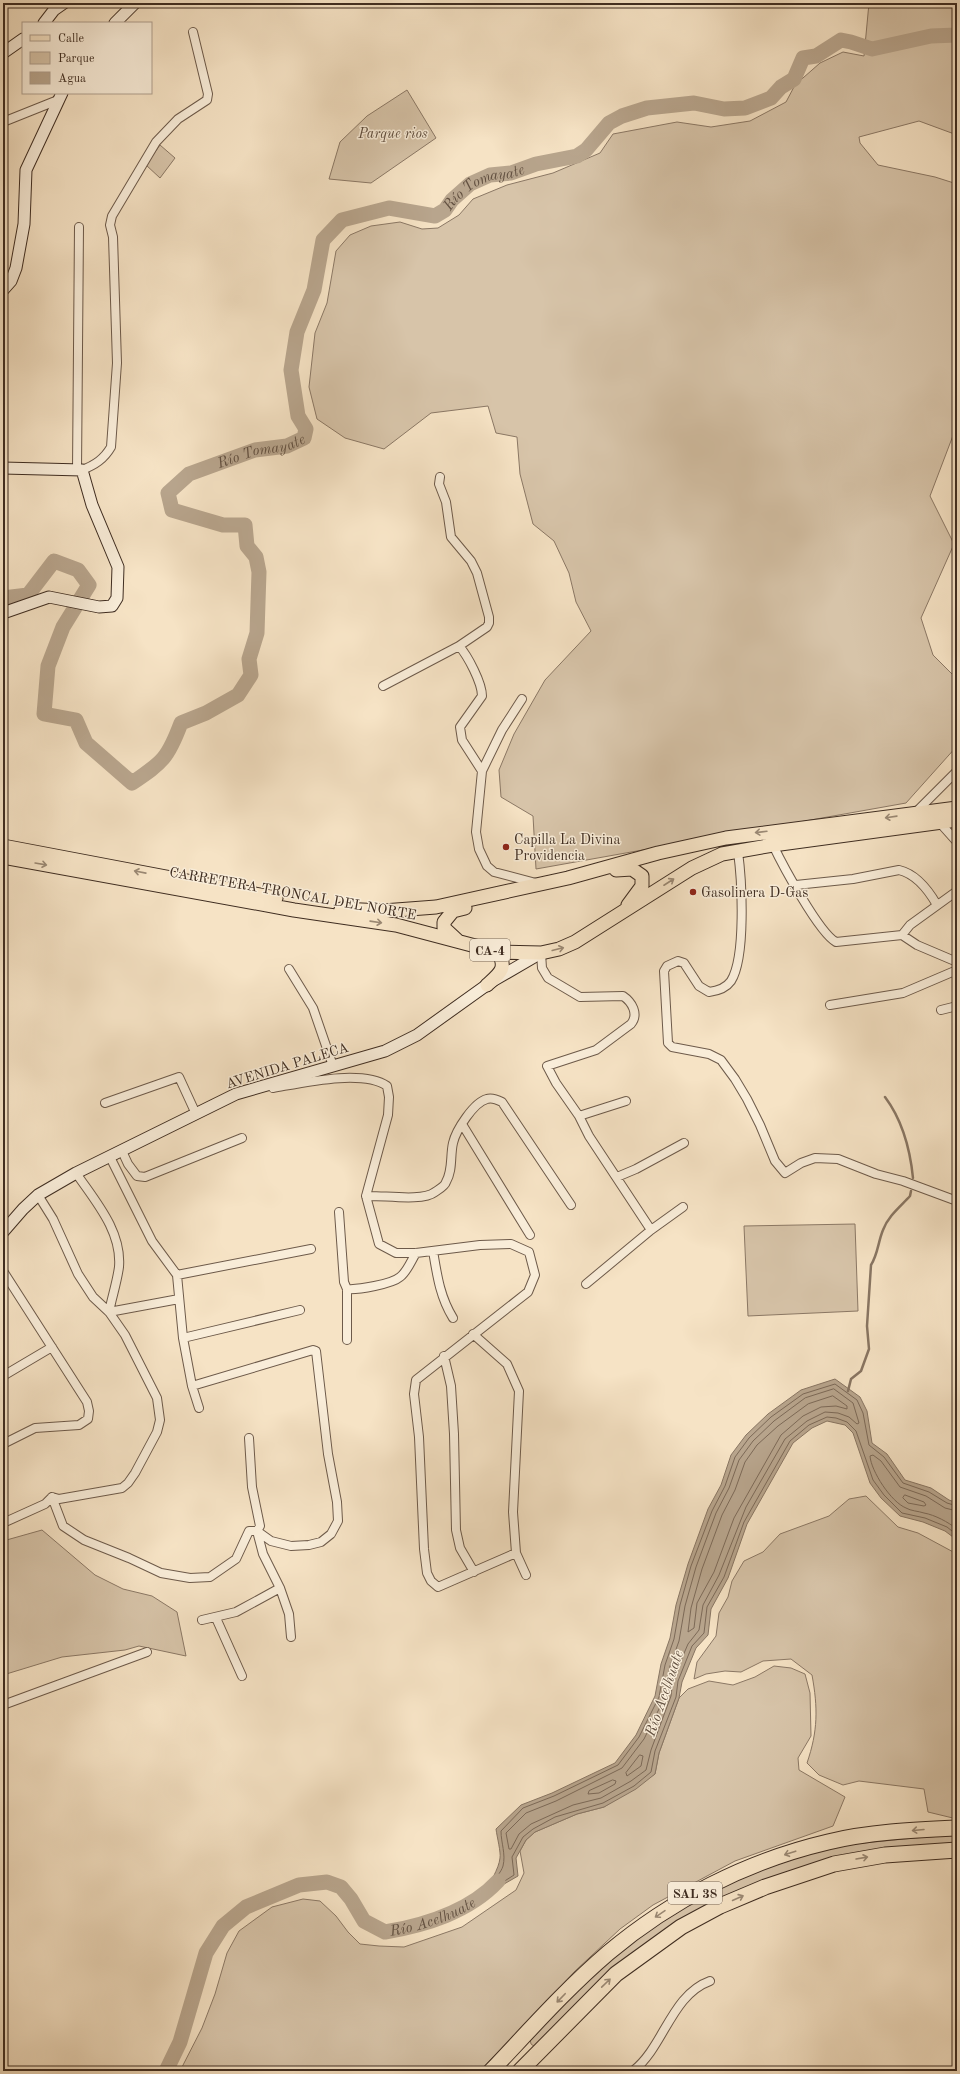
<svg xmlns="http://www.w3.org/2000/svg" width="960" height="2074" viewBox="0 0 960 2074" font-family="'Old Standard TT',serif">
<rect width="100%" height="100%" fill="#f6e3c5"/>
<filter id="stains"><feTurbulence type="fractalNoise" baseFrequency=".005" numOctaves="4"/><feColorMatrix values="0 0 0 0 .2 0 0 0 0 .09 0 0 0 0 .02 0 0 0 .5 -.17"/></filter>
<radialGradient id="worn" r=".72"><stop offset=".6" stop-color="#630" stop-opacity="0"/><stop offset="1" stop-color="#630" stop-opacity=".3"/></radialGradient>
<!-- green -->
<path fill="#d7c4a9" stroke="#8b7865" d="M869 3H957V135L919 121 859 137 860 143 878 165 935 177 957 184V324L953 331 957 346V425L930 496 954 544 921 618 933 655 957 679V746L906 803 536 869 533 816 501 797 499 770 514 734 545 680 591 631 576 602 569 573 554 541 533 524 520 474 517 437 496 433 488 406 431 413 384 449 345 438 317 419 309 387 315 333 327 303 336 251 350 235 371 226 400 222 422 229 438 228 459 215 473 199 507 185 553 173 600 153 613 134 677 122 711 127 750 121 786 102 795 85 820 63 843 52 864 56Z
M407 90 436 138 371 183 329 179 340 142 367 116Z
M160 145 175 158 160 178 146 165Z
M855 1224 858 1311 748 1316 744 1226Z
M866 1496 898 1527 918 1533 957 1554V1819L928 1812 924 1789 859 1781 843 1785 819 1775 807 1763C818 1731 818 1708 812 1675L791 1659 763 1661 741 1672 725 1671 706 1674 694 1679 697 1662 716 1636 719 1613 728 1597 732 1581 744 1561 763 1552 780 1534 829 1516 849 1499Z
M42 1530 95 1575 123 1589 152 1596 177 1612 186 1656 139 1646 125 1650 62 1657 3 1675V1541Z
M774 1666 791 1668 805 1674 810 1693 811 1736 798 1758 799 1770 845 1797 833 1826 735 1861 653 1905 620 1929 574 1972 516 2035 479 2071H180L202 2028 215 1994 227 1953 239 1931 272 1907 303 1899 320 1901 336 1916 348 1932 360 1944 379 1946 404 1947 462 1927 516 1890 524 1873 520 1851 526 1840 535 1832 577 1814 604 1807 655 1774 659 1753 679 1698 688 1689 709 1681 733 1685 755 1677Z
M957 1835V1847L926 1848 717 1902 535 2047 531 2044 530 2039 598 1969 652 1926 701 1896 778 1862 834 1846 914 1838Z"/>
<!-- water -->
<path fill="#b8a58d" stroke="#887562" d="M835 1379 860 1397 867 1411 872 1443 887 1454 905 1480 931 1488 949 1500 957 1503V1540L945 1531 923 1522 900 1516 881 1498 870 1483 853 1433 845 1425 827 1421 812 1428 793 1443 747 1524 728 1578 711 1609 708 1635 696 1648 682 1682 679 1698 659 1753 655 1774 636 1789 604 1807 577 1814 535 1832 526 1840 516 1858 518 1876 485 1895C489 1883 499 1869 500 1858 501 1852 497 1837 496 1829L521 1805 552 1793 615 1763 636 1735 655 1696 661 1664 670 1638 676 1605 688 1564 708 1509 721 1485 731 1455 746 1435 768 1414 801 1390Z"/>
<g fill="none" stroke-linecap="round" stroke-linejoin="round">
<!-- shore -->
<path stroke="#7c6957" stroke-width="1" d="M834 1389 853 1403 859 1423 857 1424 849 1417 838 1413 825 1412 807 1421 785 1439 746 1507 719 1575 703 1605 699 1630 688 1644 673 1679 671 1696 651 1750 646 1770 631 1781 601 1798 573 1805 531 1824 519 1834 511 1849H509L506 1833 526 1813 556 1801 622 1768 644 1739 664 1699 670 1666 679 1641 685 1606 696 1567 716 1513 729 1488 739 1460 753 1441 774 1421 805 1398Z
M833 1396 847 1406V1409L836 1406 821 1407 803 1416 781 1435 734 1518 714 1572 697 1603 694 1628 688 1632 691 1608 702 1569 722 1515 735 1490 745 1462 757 1445 778 1426 808 1404Z
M905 1495 924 1502 926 1505 924 1506 908 1503 903 1498Z
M957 1506 947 1503 929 1492 903 1483 884 1457 869 1445 863 1413 857 1400 835 1384 803 1394 771 1417 749 1438 735 1457 725 1486 712 1511 691 1566 680 1605 674 1639 665 1665 659 1697 639 1737 618 1765 554 1796 523 1808 501 1831C501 1843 506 1854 503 1866 501 1873 494 1878 494 1885L500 1884 514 1875 512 1857 523 1837 533 1829 555 1817 603 1803 634 1786 651 1772 655 1751 676 1697 678 1681 692 1646 704 1633 707 1607 724 1577 744 1522 790 1441 809 1425 827 1417 836 1418 847 1422 856 1431 873 1480 884 1495 902 1513 925 1518 947 1527 957 1535
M957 1511 945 1508 926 1496 900 1487 881 1461 873 1455 870 1456C871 1471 891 1502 906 1508 911 1511 918 1511 924 1513 935 1515 948 1522 957 1529
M640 1755 643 1756 641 1766 627 1776 626 1773Z
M613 1780 616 1781 615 1784 599 1793 588 1794 589 1791Z"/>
<!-- stream -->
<path stroke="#887562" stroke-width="2.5" d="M885 1097C903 1121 910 1148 913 1178
M848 1391 851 1379 861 1371 869 1349 867 1326 871 1265C878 1254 878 1242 883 1230 888 1216 901 1206 910 1196L911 1191"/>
<!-- river -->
<g stroke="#b8a58d" stroke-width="15">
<path id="s1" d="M3 598 28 595 54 561 78 570 89 585 63 627 48 666 44 714 76 720 86 743 132 783C163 762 168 758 181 723L206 713 238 695 251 675 249 659 257 633 259 572 256 557 247 546 245 525H223L172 510 168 493 189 474 255 450 287 446 304 438 306 429 298 416 291 370 297 332 314 290 323 240 342 220 389 208 435 216 445 210 452 200 470 184 490 175 511 173 536 164 577 156 586 150 609 123 622 116 647 108 694 103 724 109 745 108 771 98 781 87 794 79 803 58 816 56 841 40 851 42 872 49 931 36 957 35"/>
<path id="s2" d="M166 2071 180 2042 206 1953 223 1926 246 1907 299 1885 327 1882 341 1887 351 1899 364 1921 385 1932C426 1925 469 1912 498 1881"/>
</g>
<!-- street casing -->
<g stroke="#6d5a4a" stroke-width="10">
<path id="street" d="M3 122 58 100
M77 470 79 227
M82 470C95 465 104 459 111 447L117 363 113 237 110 225 112 216 156 142 178 119 207 100 208 94 193 32
M440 477 439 484 446 502 451 537 471 561 477 573 489 617V623L487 627 459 646
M383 686 459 646C468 656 482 683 482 696L460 727 462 740 482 771
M522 699 502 730 482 771 476 832 479 849 487 866 494 872 536 883
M914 814 957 771
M940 823 957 842
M773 845C782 864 819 933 836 942L902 935 910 925 957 891
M738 852C742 881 746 957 731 981 726 988 717 991 709 992L699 986 684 963 678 961 667 966 664 971 668 1043 672 1047 709 1054 721 1060 735 1079 747 1099 760 1125 775 1161 785 1173 801 1163 815 1158 838 1159 876 1174 903 1181 957 1201
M796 885 853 879 899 870C916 874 929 891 937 905
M902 935 917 945 957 962
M541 953 542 968 548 978 580 997 623 996C632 1002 639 1014 631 1024L596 1050 547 1066 556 1083 579 1116 589 1136 651 1230 586 1284
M289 969 313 1008 333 1066
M830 1005 903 993 957 970
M941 1010 957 1006
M273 1088C302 1083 362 1069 387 1086L389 1097 388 1115 366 1196 379 1244 396 1253H416L480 1245 511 1244 529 1252 535 1275 528 1292 416 1380 414 1394 419 1437 424 1549 427 1573 431 1581 438 1587 516 1553
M105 1103 179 1077 196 1114
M579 1116 626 1101
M462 1124 530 1235
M122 1151 128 1164 137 1176 145 1177 242 1138
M110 1157 152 1241 177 1275 183 1338 192 1386 199 1408
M76 1173C95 1201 122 1231 119 1267 117 1282 112 1297 109 1312L179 1299
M617 1177 636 1169 684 1143
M366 1196C383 1195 422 1202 435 1192 438 1190 445 1186 446 1182 453 1170 450 1156 453 1143 456 1130 474 1102 487 1099 492 1097 498 1100 502 1102L571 1205
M339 1212 344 1282 347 1289C358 1290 392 1284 400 1277 407 1272 411 1261 416 1253
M651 1230 683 1207
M433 1251C437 1275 440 1297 453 1318
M3 1271 87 1402 89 1411 88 1419 79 1425 35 1428 3 1444
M177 1275 311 1249
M473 1334 507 1364 519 1391 513 1512 516 1553 526 1575
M183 1338 300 1310
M347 1340V1289
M444 1356 451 1386 454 1434 456 1530 460 1548 474 1572
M3 1376 52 1347
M249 1438 252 1487 260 1526 257 1531 263 1554 280 1588 289 1614 291 1637
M52 1497 63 1526 84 1540 129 1558 161 1573 190 1578 210 1577 236 1559 249 1531H257L271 1541 291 1546 309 1545 321 1542 331 1534 338 1521 337 1502 328 1454 316 1351 313 1350 192 1386
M3 1523 45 1504 52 1497 59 1499 122 1488 128 1483 135 1473 157 1432 160 1420 157 1398 125 1335 109 1312 93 1297 78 1274 53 1219 38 1195
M216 1618 242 1676
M202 1620 236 1612 280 1588
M3 1705 147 1652
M633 2071C664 2047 671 1995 710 1981"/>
</g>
<!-- secondary casing -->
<g stroke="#3f2d21" stroke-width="13">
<path id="secondary" d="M44 23 54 10 64 3
M115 23 135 3
M3 53 23 39
M3 290 11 281 16 268 24 224 26 170 62 93
M3 468 82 470 92 505 118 567 117 598 112 606 99 607 49 597 3 613
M3 1232 23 1209 38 1195 76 1173 236 1094 385 1051 417 1035 491 982 541 953"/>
</g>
<!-- primary casing -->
<g stroke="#3f2d21" stroke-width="15">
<path id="primary" d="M3 846 276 898
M3 857 294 910 396 925 498 952 541 953 559 949 575 942 692 868 722 854 773 845 957 820
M616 870 632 869 642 876V886L628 905
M341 909 383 911 436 907 568 878 658 853 726 838 957 808
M458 941 444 928V922L453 911 465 908
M487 985C499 974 508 969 498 952"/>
</g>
<!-- highway casing -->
<g stroke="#3f2d21" stroke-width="17">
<path id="highway" d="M491 2071C529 2031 566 1989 608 1953 671 1900 747 1861 828 1842 869 1832 914 1830 957 1828
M520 2071 616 1974 681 1927 720 1906 765 1887 834 1864 885 1855 957 1850"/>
</g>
<!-- street -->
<use href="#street" stroke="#f9edd9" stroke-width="8"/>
<!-- secondary -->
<use href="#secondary" stroke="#f9edd9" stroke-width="11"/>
<!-- primary -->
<use href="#primary" stroke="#f6e3c5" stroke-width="13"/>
<!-- highway -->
<use href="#highway" stroke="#f6e3c5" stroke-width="15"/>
</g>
<!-- one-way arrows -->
<defs><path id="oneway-shaft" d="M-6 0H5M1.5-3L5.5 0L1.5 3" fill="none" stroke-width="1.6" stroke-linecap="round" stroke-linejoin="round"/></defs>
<g stroke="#9a8873">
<use href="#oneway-shaft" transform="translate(891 817) rotate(172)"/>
<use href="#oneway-shaft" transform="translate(761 832) rotate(173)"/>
<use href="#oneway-shaft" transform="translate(41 864) rotate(10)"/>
<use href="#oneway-shaft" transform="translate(140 872) rotate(-169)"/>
<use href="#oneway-shaft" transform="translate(669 882) rotate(-33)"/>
<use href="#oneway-shaft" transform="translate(376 922) rotate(8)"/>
<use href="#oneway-shaft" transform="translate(558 949) rotate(-14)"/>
<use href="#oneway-shaft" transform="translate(918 1830) rotate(175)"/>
<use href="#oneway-shaft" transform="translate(790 1853) rotate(162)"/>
<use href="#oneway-shaft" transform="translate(862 1858) rotate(-10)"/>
<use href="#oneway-shaft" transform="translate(738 1898) rotate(-24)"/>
<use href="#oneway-shaft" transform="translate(660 1914) rotate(146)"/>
<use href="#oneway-shaft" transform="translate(606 1983) rotate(-44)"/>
<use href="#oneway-shaft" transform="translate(561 1998) rotate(134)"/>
</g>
<!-- markers -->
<g fill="#8f2418" stroke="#f9edd9" stroke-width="1.5">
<circle cx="506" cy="847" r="4"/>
<circle cx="693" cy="892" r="4"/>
</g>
<g text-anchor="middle" stroke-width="3" stroke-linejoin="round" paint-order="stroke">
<!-- shield labels -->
<g fill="#f9edd9" stroke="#776758" stroke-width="1">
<rect x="470" y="939" width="40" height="22" rx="3"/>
<rect x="668" y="1882" width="54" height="22" rx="3"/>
</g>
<g font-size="13" font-weight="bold" fill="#3f2d21">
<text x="490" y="955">CA-4</text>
<text x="695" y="1898">SAL 38</text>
</g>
<!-- park labels -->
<g font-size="14" font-style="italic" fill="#5d4b3c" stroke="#f9edd9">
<text x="393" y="138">Parque rios</text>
</g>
<!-- poi labels -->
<g font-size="14" fill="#3f2d21" stroke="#f9edd9" text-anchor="start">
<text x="514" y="844">Capilla La Divina<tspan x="514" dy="16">Providencia</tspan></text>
<text x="701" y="897">Gasolinera D-Gas</text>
</g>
<!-- street labels -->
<g font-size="14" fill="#3f2d21" stroke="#f9edd9">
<text transform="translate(293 893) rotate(10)" y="5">CARRETERA TRONCAL DEL NORTE</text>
<text transform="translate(287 1065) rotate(-17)" y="5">AVENIDA PALECA</text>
</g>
<!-- water labels -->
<g font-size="15" font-style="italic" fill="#635141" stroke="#f9edd9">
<text dy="5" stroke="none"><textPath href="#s1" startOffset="1322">Río Tomayate</textPath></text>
<text dy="5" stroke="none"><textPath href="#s1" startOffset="889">Río Tomayate</textPath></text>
<text transform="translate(664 1693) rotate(-71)" y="5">Río Acelhuate</text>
<text dy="5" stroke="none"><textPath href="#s2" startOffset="402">Río Acelhuate</textPath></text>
</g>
</g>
<!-- margin -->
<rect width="960" height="2074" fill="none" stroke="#f6e3c5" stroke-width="16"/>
<rect x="4" y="4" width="952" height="2066" fill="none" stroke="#3f2d21" stroke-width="2"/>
<rect x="8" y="8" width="944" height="2058" fill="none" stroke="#3f2d21"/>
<!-- legend -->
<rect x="22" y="22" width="130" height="72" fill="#f9edd9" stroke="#afa08f"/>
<rect x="30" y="35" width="20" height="6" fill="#f6e3c5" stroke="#afa08f"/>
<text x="58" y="42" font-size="12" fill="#3f2d21">Calle</text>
<rect x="30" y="52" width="20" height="12" fill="#d7c4a9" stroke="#afa08f"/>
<text x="58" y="62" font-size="12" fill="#3f2d21">Parque</text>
<rect x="30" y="72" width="20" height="12" fill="#b8a58d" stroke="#afa08f"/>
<text x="58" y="82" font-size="12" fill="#3f2d21">Agua</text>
<rect width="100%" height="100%" filter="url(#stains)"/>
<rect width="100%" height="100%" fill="url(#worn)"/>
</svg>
